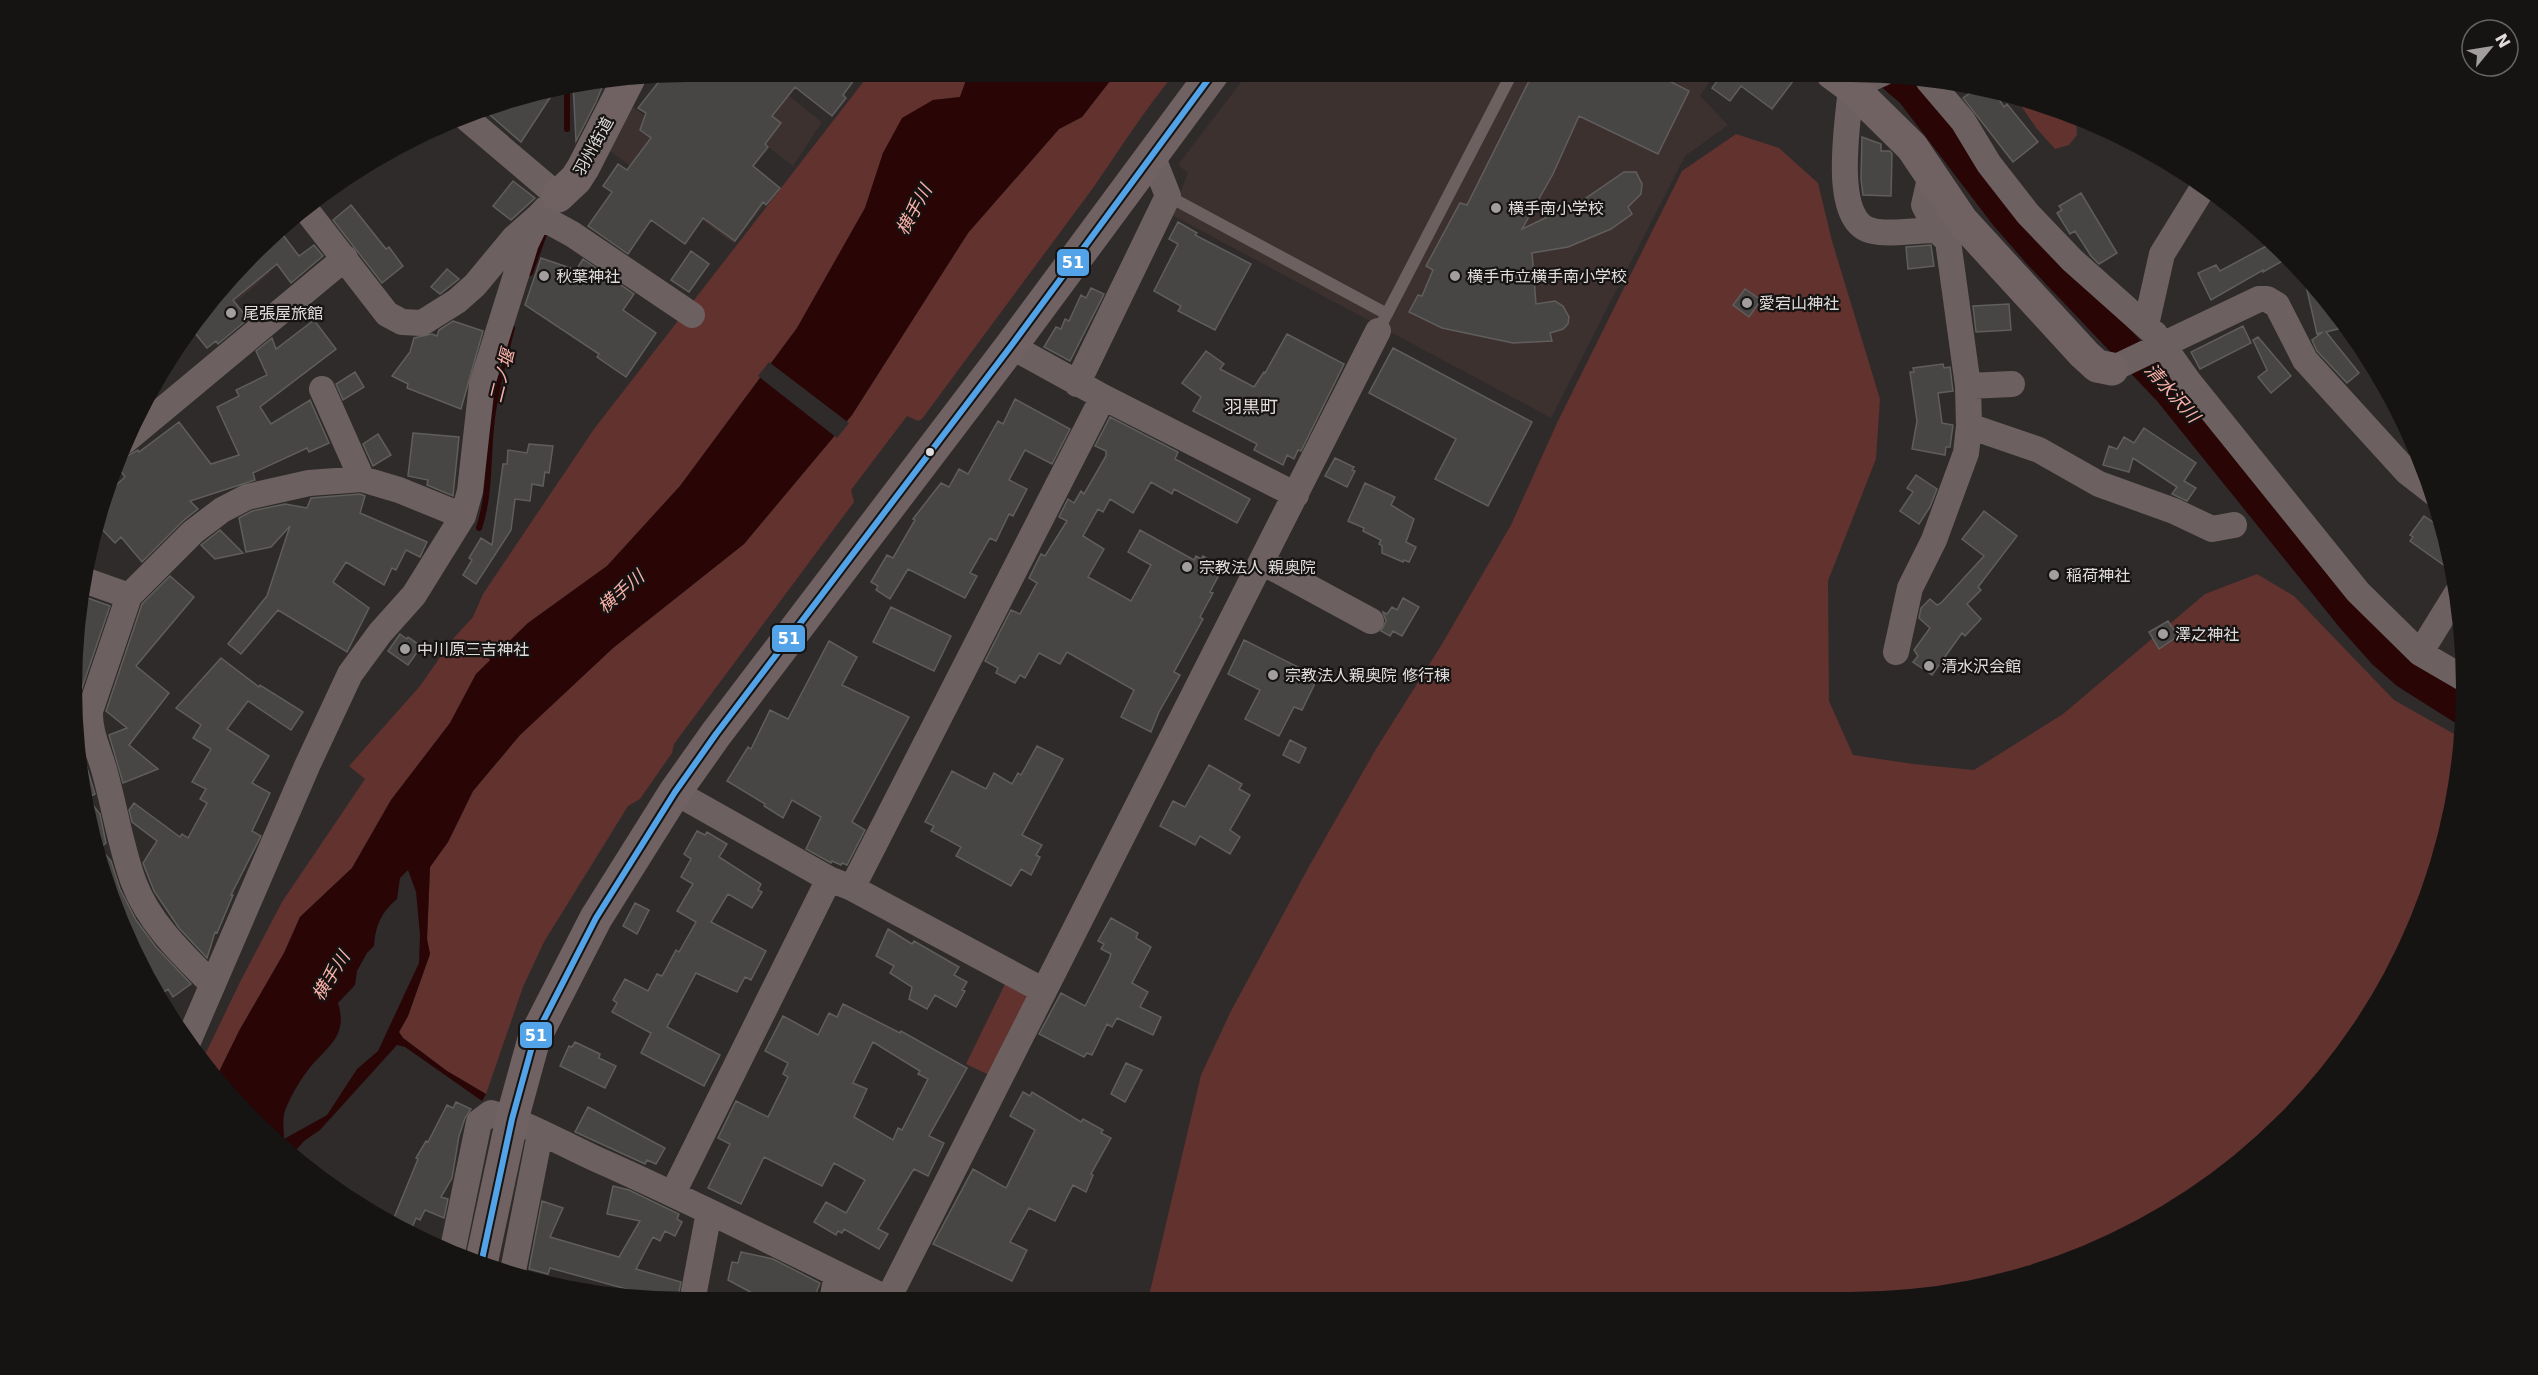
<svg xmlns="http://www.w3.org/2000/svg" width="2538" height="1375" viewBox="0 0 2538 1375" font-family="'DejaVu Sans','Noto Sans JP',sans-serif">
<rect width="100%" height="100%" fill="#2f2b2b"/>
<!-- built -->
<path fill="#3d3130" d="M759 72 822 122 793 166 673 73Z
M1248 73H1715L1700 96 1728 125 1685 156 1551 418 1172 215 1188 173 1178 165Z
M633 107 764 205 734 244 609 150Z
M300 211 303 214 256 255 270 273 236 302 222 285Z"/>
<!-- green -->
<path fill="#61322e" d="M871 72H969L960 97 933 100 883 153 865 208 797 328 680 486 607 566 528 623 476 674 450 723 391 800 352 868 300 917 284 953 239 1031 215 1080 201 1063 240 982 282 902 365 779 349 766 420 686 452 640 473 617 483 594 594 429Z
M1117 72 1175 73C1145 109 1120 149 1093 188 1036 265 979 342 922 419L918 421 907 416 851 490 854 502 674 744 672 753 640 799 628 806 544 942 523 987 486 1094 447 1071 403 1038 399 1032 408 1016 430 954 427 939 430 867 448 842 473 791 520 735 613 648 744 544 852 415 968 233 1059 129 1082 117Z
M2013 94 2076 118 2077 135 2069 145 2055 149 2037 129Z
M1736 134 1779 148 1818 183 1832 241 1880 399 1876 459 1828 581 1829 701 1853 755 1913 764 1974 770 2063 714 2205 594 2257 574 2294 596 2394 700 2463 739 2445 847 2402 960 2313 1094 2193 1199 2086 1256 1931 1298 1148 1300 1201 1075 1231 1011 1307 870 1376 749 1442 644 1511 525 1557 423 1682 171Z
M1006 982 1030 994 991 1076 966 1064Z"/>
<!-- water -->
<path fill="#2a0506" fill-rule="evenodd" d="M969 72H1117L1082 117 1059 129 968 233 852 415 744 544 613 648 520 735 473 791 448 842 430 867 427 939 430 954 408 1016 399 1032 403 1038 447 1071 486 1094 482 1101 405 1047 397 1045 320 1130 304 1141 291 1156 225 1094 215 1080 239 1031 284 953 300 917 352 868 391 800 450 723 476 674 528 623 607 566 680 486 797 328 865 208 883 153 902 118 933 100 960 97ZM408 870 416 892 420 935 419 963 378 1051 357 1069 327 1115 284 1139C284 1130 282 1119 285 1111 289 1099 300 1080 308 1070 326 1047 349 1037 338 1003L355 985 357 971 367 953 374 946C375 927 381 912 397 899L400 878Z
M1890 73 1915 77 1930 92 2075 272 2164 365 2431 673 2464 694 2465 729 2397 686 2372 664 2340 628 2157 401 2027 264 1993 225 1900 103 1878 84Z"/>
<!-- pier -->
<path fill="#2f2b2b" d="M769 362 849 423 837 438 758 376Z"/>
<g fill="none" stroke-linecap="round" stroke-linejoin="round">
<!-- stream -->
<path stroke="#2a0506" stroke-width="6" d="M567 84V129
M530 273 544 234
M479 528C491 492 487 455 492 418 496 388 504 358 512 328
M487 652 497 663"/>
</g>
<!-- building -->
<path fill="#484545" stroke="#605d5d" stroke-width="1.5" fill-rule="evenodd" d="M687 72H860L843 95 846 98 832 116 795 87 772 116 781 123 765 144 768 147 753 166 780 188 766 205 763 202 735 241 703 218 685 244 651 220 628 254 588 226 612 192 603 186 618 164 627 170 651 138 640 130 646 113 638 108 665 74Z
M1533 73H1654L1689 91 1658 154 1579 116 1553 174 1522 229 1583 200 1624 172H1636L1642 184 1641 194 1628 207 1632 214 1611 229 1568 247 1532 253 1536 304 1555 301 1563 306 1569 317 1568 324 1563 329 1550 333 1552 341 1513 343 1442 328 1409 312 1418 295 1422 296 1433 270 1426 266 1460 203 1467 205Z
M1723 73H1799L1772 109 1741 86 1730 101 1712 88Z
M605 80 596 102 576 141 573 83Z
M557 87 521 142 482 108 489 105Z
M1977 88 1993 90 2004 107 2007 104 2038 142 2013 162 1963 98Z
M1862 137 1881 144V151H1890L1892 154 1891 196 1863 195 1861 179Z
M513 181 535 198 511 220 493 206Z
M2081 193 2117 253 2099 264 2091 256 2075 231 2070 234 2057 213 2062 210 2059 206Z
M351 205 386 249 389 247 403 266 382 283 333 220Z
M1178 222 1197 233 1195 235 1251 264 1215 330 1178 311 1181 306 1154 291 1178 244 1169 239Z
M277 232 281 237 283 235 299 256 314 245 323 256 291 283 277 264 233 300 248 319 218 344 216 341 207 348 190 327 225 281Z
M2272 243 2288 258 2263 272V270L2211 300 2198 273 2216 265 2220 271Z
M1931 245 1934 266 1908 269 1906 247Z
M691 251 709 264 689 292 671 280Z
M541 258 576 270 583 259 634 294 623 310 656 333 626 377 597 357 599 354 525 305Z
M447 269 459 279 440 294 431 287Z
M2303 272 2313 282 2346 327 2326 332 2359 373 2347 383 2317 351 2312 340 2323 332 2317 334Z
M1091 288 1104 294 1070 361 1044 347 1056 327 1061 329 1065 319 1069 321 1081 295 1086 298Z
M1745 289 1761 300 1749 317 1733 305Z
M2009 304 2011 330 1976 332 1973 306Z
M314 320 336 349 260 407 271 424 310 400 329 443 309 452 307 448 253 473 255 480 190 501 198 509 183 521 142 562 121 537 115 543 95 522 104 496 125 477 115 463 118 454 127 456 138 450 139 452 179 422 211 464 239 455 217 407 239 396 236 390 267 375 256 351 272 338 276 349Z
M453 321 483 331 461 409 407 388 408 384 392 376 410 352 414 338 432 334 437 336 439 330Z
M2243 326 2251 343 2200 369 2191 352Z
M1287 334 1344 364 1301 451 1298 450 1294 459 1287 455 1283 465 1254 450 1257 444 1193 411 1201 397 1182 383 1206 351 1224 364 1220 369 1254 387 1264 372 1265 373Z
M2258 337 2291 376 2271 393 2258 377 2267 370 2253 340Z
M1393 348 1532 422 1488 506 1435 479 1456 439 1369 393Z
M1943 364 1944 368 1950 367 1953 391 1938 393 1942 423 1953 425 1950 447H1946L1945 455 1912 449 1917 421 1910 372H1914L1913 368Z
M355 372 364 387 343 400 336 384Z
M1015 399 1070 429 1052 464 1025 450 1009 480 1027 489 1013 516 1009 514 996 541 990 538 970 573 977 576 965 598 908 569 890 599 876 590 878 586 871 582 887 555 893 558 915 520 913 519 941 483 949 487 959 469 968 474 998 421 1003 424Z
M1110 417 1178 452 1175 459 1250 499 1237 523 1174 489 1172 494 1151 482 1133 513 1110 499 1103 512 1098 509 1083 536 1104 549 1088 577 1131 601 1151 565 1128 552 1140 530 1194 560 1196 556 1201 559 1203 556 1220 566 1218 569 1221 571 1210 592 1213 593 1200 617 1203 619 1174 672 1180 675 1159 712 1151 732 1121 717 1134 690 1067 652 1060 664 1039 653 1025 678 1020 675 1015 683 996 673 998 668 985 661 1011 610 1020 614 1037 583 1029 578 1041 554 1045 556 1067 521 1059 517 1068 499 1074 503 1081 491 1084 494 1106 456V451L1095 446Z
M2144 428 2196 463 2184 481 2196 488 2187 501 2172 494 2177 487 2133 458 2129 472 2103 465 2109 446 2117 449 2124 437 2134 443Z
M413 433 459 437 453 496 427 485 428 480 408 476Z
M378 434 391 455 373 466 363 444Z
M529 444 553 446 549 473 545 472 543 486 532 484 530 501 515 499 511 530 476 584 463 575 472 560 469 558 481 538 492 545 503 464H507L508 450 527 453Z
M1335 458 1354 467 1352 470 1355 471 1347 487 1325 476Z
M1916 475 1937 489 1930 507 1919 524 1900 511 1913 492 1907 488Z
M1365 483 1395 497 1391 505 1414 519 1406 542 1416 547 1409 562 1404 560 1403 562 1382 553V546L1379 544 1381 540 1363 531 1364 528 1348 521Z
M360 494 365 496 360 513 427 542 420 557 406 550 396 570 392 568 384 585 346 562 333 582 369 608 347 652 278 610 241 654 228 644 267 596 290 526 271 547 246 552 239 518 252 511 285 504 307 508 311 498Z
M1984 511 2017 536 1978 587 1981 590 1967 604 1981 619 1965 636 1962 633 1932 675 1913 662 1918 656 1914 650 1930 628 1919 618 1921 608 1930 599 1937 605 1941 603 1984 556 1962 539Z
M2424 516 2443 529 2452 571 2410 541 2413 537 2410 535Z
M220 530 243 553 215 559 201 545Z
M170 576 194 597 136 666 169 693 129 745 158 769 123 783 109 735 127 728 106 711 142 604Z
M82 596 110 606 81 691 73 687V647Z
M1403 598 1419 607 1402 636 1393 631 1390 636 1381 631 1386 621 1383 612 1387 614 1392 607 1397 610Z
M891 607 951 636 934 671 873 642Z
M2168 621 2178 636 2159 649 2149 632Z
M400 634 407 639 408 637 418 644V651L408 665 388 651Z
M1244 640 1318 677 1302 710 1294 707 1279 736 1245 719 1260 690 1228 674Z
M829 641 857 657 842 685 909 717 852 822 865 830 847 865 842 863 841 865 832 861 831 863 806 849 821 817 792 800 783 818 764 806 765 804 727 781 748 747 751 749 770 710 788 719Z
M221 658 259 687 260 685 303 712 291 730 248 701 227 729 269 756 252 783 270 793 252 831 261 836 231 895H233L217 933 215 932 207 958 179 928 154 891 143 863 157 841 132 822 129 810 134 803 180 837 182 834 188 838 207 803 200 799 206 789 192 782 211 749 193 738 201 725 176 708Z
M1290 740 1306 748 1299 763 1283 755Z
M1037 746 1063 759 1022 835 1042 845 1036 855 1040 857 1031 875 1021 869 1011 886 956 856 961 847 931 831 934 826 925 822 952 771 986 789 994 773 1012 784 1018 773 1021 775Z
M83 755 95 794 87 798 100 814 106 843 100 848 111 861 120 889 136 920 156 947 191 984 173 997 168 989 163 993 134 952 119 923 93 846 78 758Z
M1209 765 1242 784 1239 789 1250 795 1230 830 1240 837 1230 854 1200 836 1195 845 1160 826 1173 801 1185 807Z
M697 831 705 835 707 832 727 844 719 857 761 884 758 890 762 892 752 908 728 894 711 922 766 951 751 980 745 977 737 992 696 973 667 1027 720 1055 704 1086 641 1053 651 1033 612 1012 617 1003 613 1000 625 979 648 991 657 974 662 976 676 950 679 952 696 922 677 911 693 884 681 877 691 859 684 854Z
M635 903 649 910 637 934 623 926Z
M1111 918 1138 933 1136 938 1151 947 1132 983 1148 992 1140 1007 1161 1017 1153 1035 1117 1018 1112 1027 1107 1024 1092 1055 1087 1053 1084 1057 1039 1034 1061 993 1085 1006 1109 960 1111 954 1101 949 1104 944 1098 941Z
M888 929 912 944 914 941 959 967 954 975 967 982 962 990 965 991 956 1007 935 995 927 1009 909 999 912 987 890 973 894 966 876 956Z
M843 1004 900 1033 901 1031 967 1068 929 1136 944 1143 928 1176 914 1169 912 1172 878 1229 888 1234 879 1249 844 1229 842 1233 838 1231 836 1235 814 1222 826 1202 846 1213 865 1180 834 1163 822 1186 764 1157 741 1204 708 1188 730 1144 718 1138 736 1101 768 1117 788 1077 783 1074 788 1063 765 1051 783 1016 818 1035 829 1013 837 1017ZM873 1042 920 1071 918 1074 928 1079 902 1130 898 1128 893 1140 854 1117 867 1089 853 1083Z
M575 1042 600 1054 599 1058 616 1066 605 1088 560 1066 569 1046 572 1047Z
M1126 1063 1142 1070 1125 1102 1111 1094Z
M1023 1092 1030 1096 1032 1092 1081 1122 1083 1119 1103 1130 1101 1133 1111 1138 1091 1174 1093 1175 1086 1192 1073 1185 1055 1221 1029 1208 1010 1242 1027 1250 1012 1281 933 1244 973 1169 1006 1188 1035 1130 1010 1116Z
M456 1102 471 1109 465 1118 459 1136 452 1178 441 1197 448 1199 444 1218 425 1210 420 1220 416 1218 409 1235 391 1225 418 1159 416 1158 426 1141 428 1142 447 1105 453 1108Z
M588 1107 665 1148 656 1164 647 1160 645 1164 575 1132Z
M613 1186 629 1190 679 1214 677 1219 682 1222 675 1236 665 1231 660 1241 653 1237 636 1269 681 1282 677 1302H648L628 1298 630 1290 550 1268 548 1274 529 1269 542 1201 563 1208 550 1237 619 1257 640 1221 607 1214Z
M741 1252 773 1259 820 1283 813 1301H767L728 1280 732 1262 738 1263Z"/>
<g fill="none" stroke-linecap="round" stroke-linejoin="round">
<!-- lane -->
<path stroke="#6c6160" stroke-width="12" d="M1168 196 1387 314
M1378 331 1512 73"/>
<!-- street -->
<path stroke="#6c6160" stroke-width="26" d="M1883 73 1851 87C1849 117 1829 223 1873 231 1888 235 1920 230 1937 230
M1928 80 1963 121 1989 164 2028 214 2072 260 2155 334 2189 382 2358 592 2420 653 2463 678
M304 207 387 314 402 322 422 323 457 301 475 285 514 238 539 216 572 234 692 315
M2146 325 2162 254 2204 186
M1011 346 1103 397 1296 495
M2112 369 2259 299H2267L2277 305 2305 360 2407 472 2434 493
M1077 384 1168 196 1152 155
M1968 386 2012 384
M322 389 362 479
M1969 426 2039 450 2099 484 2174 511 2212 529 2234 525
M125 441 345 258
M1262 562 1371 621
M84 580 129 596
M1896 652 1910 588 1934 540 1966 453 1969 426 1968 386 1948 241 1937 230 1924 205 1931 174
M2420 653 2457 593
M675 792 829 879 852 888 1044 991
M852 888 1103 397
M212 984C182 954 149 923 134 883 121 848 115 809 105 773 100 753 89 733 90 711L129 596 193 532 222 510 247 497 309 483 362 479 399 490 463 516
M187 1044 307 766 350 674 380 633 414 595 463 516 470 491 482 384 526 243 539 216 558 196 464 116
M673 1193 829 879
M452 1253 479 1122 491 1113C527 1123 561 1143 596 1159 696 1203 793 1253 892 1301
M512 1276 540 1134
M888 1299 1378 331
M832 1301 837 1274
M692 1302 709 1212"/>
<!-- secondary -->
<path stroke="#706262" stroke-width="33" d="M1832 73 1851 87 1912 147 1962 221 2084 354 2097 366 2112 369
M558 196 576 179 583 168 629 78
M481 1264 512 1119 534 1039 596 918 675 792 716 734 1011 346 1213 73"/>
<!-- bus-1 casing -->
<g stroke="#161313" stroke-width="10">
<path id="bus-1" d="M481 1264 512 1119 534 1039 596 918 675 792 716 734 1011 346 1213 73"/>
</g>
<!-- bus-1 -->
<use href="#bus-1" stroke="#53a3e8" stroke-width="6"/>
</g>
<!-- markers -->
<g fill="#a29e9d" stroke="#161313" stroke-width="2">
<circle cx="1496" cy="208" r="6"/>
<circle cx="544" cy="276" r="6"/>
<circle cx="1455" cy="276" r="6"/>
<circle cx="1747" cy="303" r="6"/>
<circle cx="231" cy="313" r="6"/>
<circle cx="1187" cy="567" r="6"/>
<circle cx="2054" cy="575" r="6"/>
<circle cx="2163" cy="634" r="6"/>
<circle cx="405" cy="649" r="6"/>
<circle cx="1929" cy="666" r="6"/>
<circle cx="1273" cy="675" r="6"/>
</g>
<circle fill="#e0dcdb" stroke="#161313" stroke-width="2" cx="930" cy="452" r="5"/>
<g text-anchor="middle" stroke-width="4.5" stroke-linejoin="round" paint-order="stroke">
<!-- street labels -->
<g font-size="16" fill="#e0dcdb" stroke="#161313">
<text transform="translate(593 146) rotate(-61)" y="6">羽州街道</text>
</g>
<!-- poi labels -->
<g font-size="16" fill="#e0dcdb" stroke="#161313" text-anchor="start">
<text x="1508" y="214">横手南小学校</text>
<text x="556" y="282">秋葉神社</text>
<text x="1467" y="282">横手市立横手南小学校</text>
<text x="1759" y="309">愛宕山神社</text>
<text x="243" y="319">尾張屋旅館</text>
<text x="1199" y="573">宗教法人 親奥院</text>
<text x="2066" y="581">稲荷神社</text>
<text x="2175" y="640">澤之神社</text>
<text x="417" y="655">中川原三吉神社</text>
<text x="1941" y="672">清水沢会館</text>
<text x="1285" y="681">宗教法人親奥院 修行棟</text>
</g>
<!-- water labels -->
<g font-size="18" font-style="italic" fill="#fcb1a8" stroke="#161313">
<text transform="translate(914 210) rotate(-61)" y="6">横手川</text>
<text transform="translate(502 376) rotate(-76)" y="6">二ノ堰</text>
<text transform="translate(2172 393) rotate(48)" y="6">清水沢川</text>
<text transform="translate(621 592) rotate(-41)" y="6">横手川</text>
<text transform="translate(331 976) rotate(-58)" y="6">横手川</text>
</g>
<!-- neighbourhood labels -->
<g font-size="18" fill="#e6dddb" stroke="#161313">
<text x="1251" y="413">羽黒町</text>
</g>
</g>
<!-- crop -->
<path d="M0 0H2538V1375H0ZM687 82H1851A605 605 0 0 1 2456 687V687A605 605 0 0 1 1851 1292H687A605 605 0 0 1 82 687V687A605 605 0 0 1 687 82Z" fill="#161313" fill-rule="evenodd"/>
<g stroke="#161313" stroke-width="2">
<rect x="1056" y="248" width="34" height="29" rx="6" fill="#53a3e8"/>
<rect x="771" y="624" width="35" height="29" rx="6" fill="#53a3e8"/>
<rect x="519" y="1021" width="34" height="28" rx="6" fill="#53a3e8"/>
</g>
<g font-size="16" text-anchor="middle" font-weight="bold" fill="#fff">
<text x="1073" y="268">51</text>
<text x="789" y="644">51</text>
<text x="536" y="1041">51</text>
</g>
<!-- north arrow -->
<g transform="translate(2490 48) rotate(60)"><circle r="28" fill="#161313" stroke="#676363" stroke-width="1.5"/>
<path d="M0-4.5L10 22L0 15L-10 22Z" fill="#a29e9d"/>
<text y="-9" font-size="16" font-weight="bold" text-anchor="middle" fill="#e0dcdb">N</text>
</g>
</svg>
